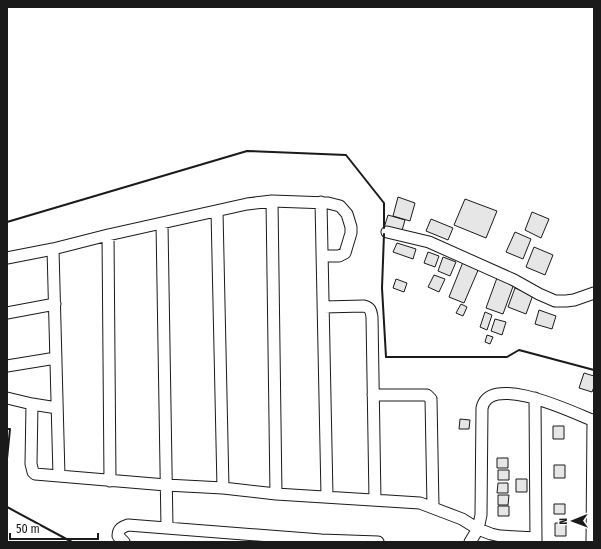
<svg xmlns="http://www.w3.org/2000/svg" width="601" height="549" viewBox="0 0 601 549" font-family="'Fira Sans Condensed',sans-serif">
<rect width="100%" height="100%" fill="#fff"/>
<!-- building -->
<path fill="#e6e6e6" stroke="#1a1a1a" d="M398 197 415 203 410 221 393 216Z
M465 199 497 211 486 238 454 225Z
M532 212 549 219 541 238 525 230Z
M388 215 405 220 401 234 384 228Z
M431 219 453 228 448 240 426 231Z
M515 232 531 239 523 259 506 252Z
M397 243 416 249 413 259 393 252Z
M534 247 553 255 545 275 526 267Z
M428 252 439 256 435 267 424 263Z
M443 257 456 262 450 276 438 271Z
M463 262 479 268 464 303 449 297Z
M434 275 445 279 439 292 428 287Z
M498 275 515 281 503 314 486 308Z
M396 279 407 283 404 292 393 288Z
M515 288 533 295 526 314 508 307Z
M461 304 467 307 463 316 456 313Z
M539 310 556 316 552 329 535 324Z
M485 312 492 315 487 330 480 327Z
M495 319 506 322 502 335 491 331Z
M487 335 493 337 490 344 485 342Z
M584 373 594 376V387L592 392 579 388Z
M460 419 470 420 469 429H459Z
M553 426H564V439H553Z
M497 458H508V468H497Z
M554 465H565V478H554Z
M498 470H509V480H498Z
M516 479H527V492H516Z
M498 483H508V493H497Z
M498 495H509L508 505H498Z
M554 504H565V514H554Z
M498 506H509V516H498Z
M555 523H566V536H555Z"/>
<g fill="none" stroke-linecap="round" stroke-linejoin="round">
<!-- minor casing -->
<g stroke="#1a1a1a" stroke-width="13">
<path id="minor" d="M272 201 276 494
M321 202 327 496
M217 211 223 488
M162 224 167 528
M387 232 429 242 514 280 539 294 555 301H566L574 300 594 293
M108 235 110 481
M53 249 59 476
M7 258 53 249 108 235 247 204 272 201 328 203 340 206 347 214 351 227V233L345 253 339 256H322
M323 307 364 306C371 308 371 311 372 317L375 500
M7 313 55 304
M7 366 56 358
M373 395H427L431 399 433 507
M7 398 32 404 57 408
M535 398 536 542
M32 404 31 464 33 472 35 474 166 485 223 488 276 494 420 503 462 519 478 529 491 534 500 536 536 538
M124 542 118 536C118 529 122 527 128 525L321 540 378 542
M470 542 478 529 481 515 482 408C490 372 574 413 594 421
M592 542 593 420"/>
</g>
<!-- minor -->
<use href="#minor" stroke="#fff" stroke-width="11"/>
<!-- wall -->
<path stroke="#1a1a1a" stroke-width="2" d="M7 222 247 151 346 155 384 203V228
M384 234 382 288 386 357H507L519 350 594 370
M7 429H10L7 459
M7 507 72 542"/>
</g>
<!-- border -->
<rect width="601" height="549" fill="none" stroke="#1a1a1a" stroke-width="16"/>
<!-- north arrow -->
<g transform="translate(573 521) rotate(269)" stroke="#ffffff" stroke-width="3" paint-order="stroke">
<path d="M0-3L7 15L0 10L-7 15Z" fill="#1a1a1a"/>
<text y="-6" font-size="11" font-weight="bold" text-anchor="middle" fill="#1a1a1a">N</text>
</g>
<!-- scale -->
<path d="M10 533v6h88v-6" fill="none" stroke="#1a1a1a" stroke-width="2"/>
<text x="16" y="533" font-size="12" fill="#1a1a1a" stroke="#ffffff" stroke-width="3" paint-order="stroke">50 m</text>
</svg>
